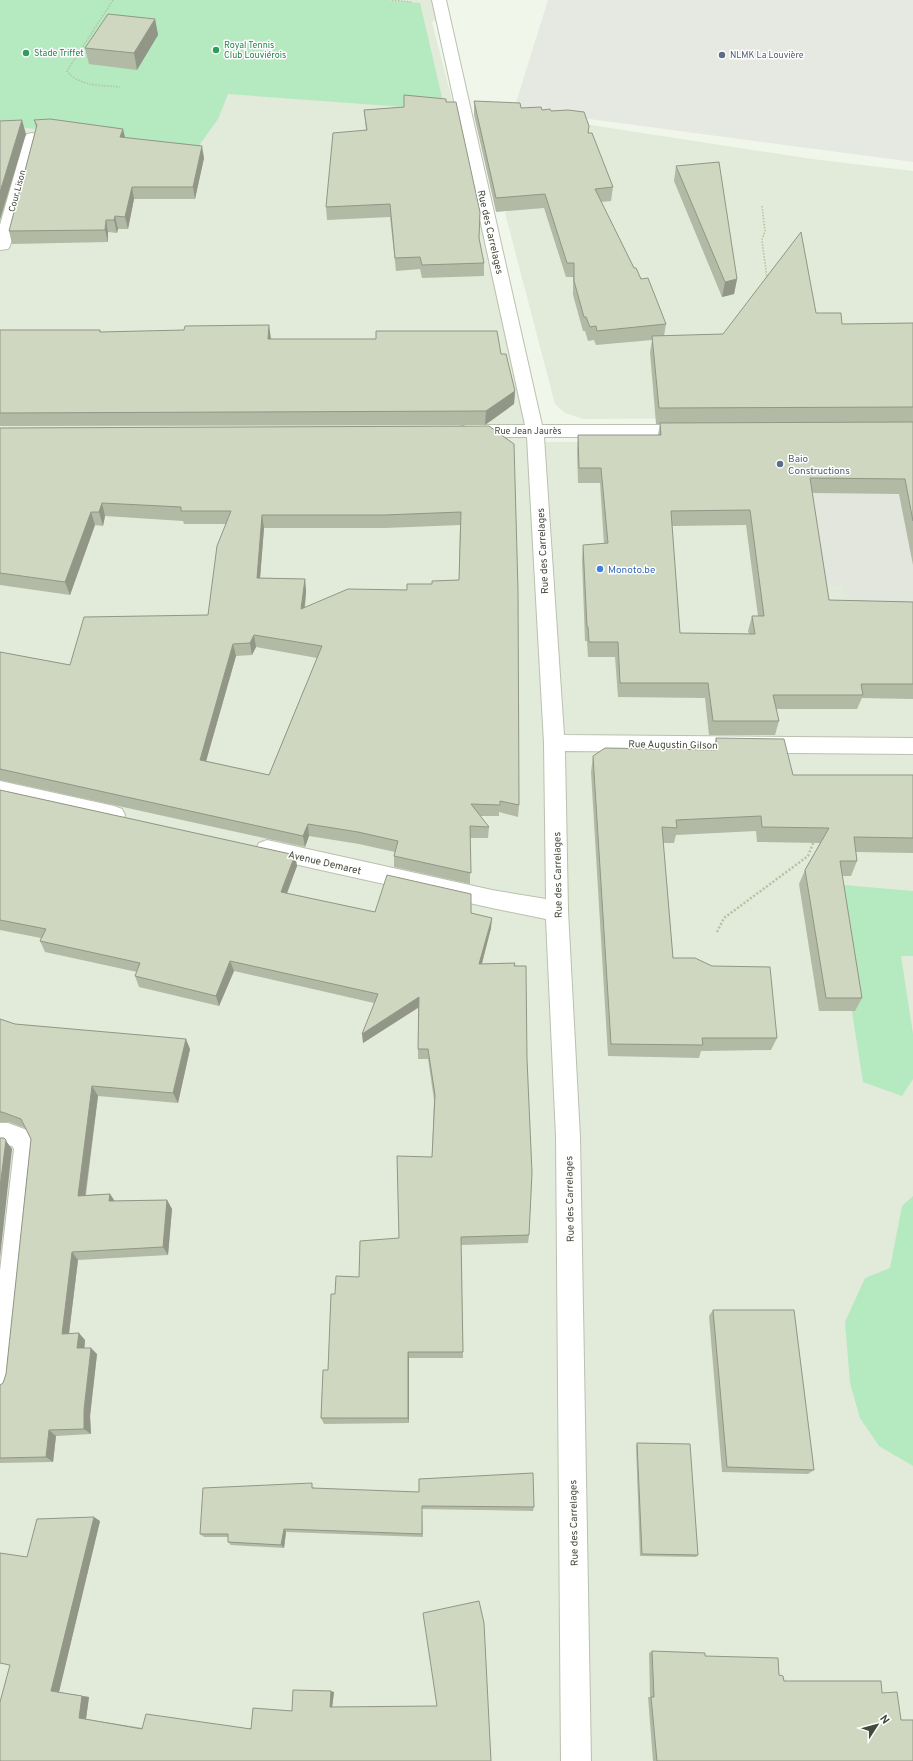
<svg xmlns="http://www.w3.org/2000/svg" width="913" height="1761" viewBox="0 0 913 1761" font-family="Overpass,sans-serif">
<rect width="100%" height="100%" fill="#f1f6eb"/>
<!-- residential -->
<path fill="#e2ead9" d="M0 0H436L441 18 432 22 459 127 468 129 531 442 913 441V1761H0Z
M532 116 812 159 913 171V417L583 419 565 413 555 404 505 213 512 207Z"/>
<!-- industrial -->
<path fill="#e3e6dc" d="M801 441H913V620L849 617 842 585 823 586Z"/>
<!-- green -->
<path fill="#b5e9c0" d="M0 0H387L420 3 445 110 228 94 218 119 198 147 0 125Z
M832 884 913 891V956H901L913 1034V1079L902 1096 863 1082Z
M913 1196V1466L879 1446 860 1418 850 1383 845 1322 865 1278 890 1268 902 1206Z"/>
<!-- parking -->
<path fill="#e6e8e2" d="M548 0H913V162L514 109Z"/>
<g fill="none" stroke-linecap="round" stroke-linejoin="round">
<!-- service casing -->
<g stroke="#bac1ae" stroke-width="2">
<path id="service" d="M0 1123H8L27 1130 36 1148 12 1380 9 1389 0 1392V1271L14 1149 12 1146 0 1145Z"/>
</g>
<!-- minor casing -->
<g stroke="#bac1ae" stroke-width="2">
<path id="minor" d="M432 0H446L542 425H690L696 427 699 431 696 435 690 437H544L564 735 913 738V754L565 751 568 911 580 1137 591 1761H561L556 1137 546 919 492 908 267 858 259 855 256 849 259 843 267 840 492 890 546 899 544 743 527 437H466L460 435 457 431 460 427 466 425H525Z
M32 133 37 134 39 137 10 246 8 249 0 250V225L25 137 27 134Z
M0 781 114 806 122 809 125 815 122 821 114 824 0 799Z"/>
</g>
<!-- path-far1 -->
<path stroke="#b4c39f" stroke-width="1.5" stroke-dasharray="1.5 1.5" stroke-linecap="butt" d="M113 0 67 71C80 87 101 85 120 87
M392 0 411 2
M762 206 765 231 762 240 767 278"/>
<!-- path -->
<path stroke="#b4c39f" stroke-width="2.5" stroke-dasharray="2 2" stroke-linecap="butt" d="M717 932 724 918 808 856 814 841"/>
<!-- service -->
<use href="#service" fill="#fff" fill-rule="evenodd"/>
<!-- minor -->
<use href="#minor" fill="#fff" fill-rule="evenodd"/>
</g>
<!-- wall -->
<path fill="#b2b9a5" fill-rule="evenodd" d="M155 19 158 35 137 70 89 64 85 48Z
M474 101 521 108 542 110 551 111 589 133 613 187 611 201 601 202 634 268 641 279 666 324 664 336 723 334 816 313 842 324 913 323V565L899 494 812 493 829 600 913 602V699L862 698 857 709H776L779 721 775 735H709L705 698 618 697 615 657H588L587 641H585L582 560 583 545 604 544 600 483H578L577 451 578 435H658L660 424H656L650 352 652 340 596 345 594 340 588 341 585 331H583L573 295V277H566L544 208 496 212 474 115ZM746 525 758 616H752L748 631 749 634 680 633 672 526Z
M446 102 480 212 479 239 484 263V276L422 278 420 269 396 271 390 217 327 220 326 207 366 130 364 110 404 107Z
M34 120 125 138 204 158 195 199H134L128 229H118L117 233 108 232V242L12 244 9 231 36 128Z
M676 166 737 279 734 294 722 297 674 181Z
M0 330H100L101 332 271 339 501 354 515 391 514 404 485 425 0 426Z
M489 426 519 805 518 817 499 812V816H480L489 827 488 838H470V884L394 867V856L395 852 359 844 309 836 305 847 0 780V652L70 665 208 615 226 524H184L183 521 105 516 103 526 95 525 70 595 0 585V428ZM460 525 459 580 432 584 407 590 305 608 306 592 305 579 260 578 264 528H385ZM256 647 317 658 269 775 206 761 236 656 252 655Z
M716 738 793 775H913V853L856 852 857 861 851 876H842L862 998 855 1011H819L799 884 805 870 820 843 757 842 756 831 676 835 674 843H663L673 958 777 1038 771 1050 701 1051 699 1058 608 1056 591 772 593 756 713 750Z
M0 790 295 855 297 866 287 894 375 912 471 913 491 928 482 964 515 963 529 1235 528 1243 461 1245 463 1358H409V1423L324 1424 321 1418 328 1370 335 1294 359 1277 399 1238 432 1157 434 1100 428 1059H418V1008L363 1043 374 1003 234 971 219 1006 139 987 135 976 137 972 45 952 40 941 41 938 0 930Z
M0 1019 15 1024 190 1049 178 1103 98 1096 86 1195 110 1194 114 1201 167 1200 172 1209 168 1255 78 1260 69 1334 85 1340 84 1348 97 1354 90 1416 91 1434 56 1436 53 1462 0 1463V1385L3 1383 6 1374 31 1139 25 1128 9 1122H0Z
M713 1310 814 1470 808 1474 722 1472 709 1316Z
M637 1443 698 1555 696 1557 640 1556 636 1446Z
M314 1487V1488L534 1507 533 1511 422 1509 423 1537 286 1532 284 1548 231 1545 228 1542V1537H204L200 1534Z
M100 1521 59 1692 89 1697 86 1719 143 1728H251L292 1711 334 1692 332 1707 491 1761H0L10 1665 27 1557Z
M652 1651 705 1656 779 1675 784 1681 882 1693 901 1720 913 1761H653L648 1697H650L649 1653Z"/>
<!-- shaded-wall -->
<path fill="#919686" d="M155 19 158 35 137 70 134 53Z
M22 120 26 134 0 220V192Z
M123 129 126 141 120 137Z
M202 146 204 158 195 199 193 187Z
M132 187 134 199 128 229 125 217Z
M115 216 118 229 117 233 114 220Z
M106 220 108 232V242L105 230Z
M737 279 734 294 722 297 725 282Z
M269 325 271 339 270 353 268 339Z
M515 391 514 404 485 425 486 411Z
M102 503 105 516 103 526 99 512Z
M91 512 95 525 70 595 65 582Z
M262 515 264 528 259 591 257 578Z
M305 579 306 592 303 622 301 609Z
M254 635 256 647 252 655 250 643Z
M233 644 236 656 203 772 200 760Z
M308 824 309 836 305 847 303 836Z
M295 855 297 866 283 903 281 892Z
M492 918 491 928 479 974V964Z
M230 961 234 971 219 1006 216 996Z
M419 997V1007L363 1043 362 1034Z
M186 1039 190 1049 178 1103 173 1093Z
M92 1086 98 1096 84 1204 78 1196Z
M4 1138 12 1149 0 1258V1187Z
M110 1194 116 1203 109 1201Z
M167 1200 172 1209 168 1255 163 1247Z
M72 1252 78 1260 68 1341 62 1334Z
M79 1333 85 1340 84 1355 77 1348Z
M91 1348 97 1354 90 1416 91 1434 84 1429V1410Z
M408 1352 409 1358V1423L408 1418Z
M49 1430 56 1436 53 1462 46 1457Z
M94 1517 100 1521 59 1692 51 1691Z
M284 1529 286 1532 284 1548 281 1545Z
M331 1691 334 1692 332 1708 330 1707Z
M82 1696 89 1697 86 1719 79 1718Z"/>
<!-- building -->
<path fill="#cfd7c0" stroke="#919686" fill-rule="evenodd" d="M108 14 155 19 134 53 85 48Z
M404 95 446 99V102H456L480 212 479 238 484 263 422 265 420 257 395 258 390 204 326 207 333 133 367 130 364 110 404 107Z
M474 101 520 103 521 108 541 107 542 110 550 109 551 111 568 110 584 112 589 126 588 133H592L613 187 595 189 634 268H636L641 279 648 278 666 324 597 331 596 326 590 327 586 317H584L574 281V263H567L545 194 496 198Z
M50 119 123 129 120 137 202 146 193 187H132L125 217 115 216 114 220H106L105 230 9 231 37 125 34 120Z
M22 120 0 192V121Z
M719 162 737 279 725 282 676 166Z
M801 232 816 313H841L842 324 913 323V407L659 408 652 336 723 334Z
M269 325 268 339H376V331H497L501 354H506L515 391 486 411 0 413V330H100V332L184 330 185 326Z
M913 422V521L905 479 810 478 829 600 913 602V684H861L863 695H773L779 721H713L708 683H620L618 642H589L588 627H587L583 545 608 543 601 468H579L578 435H661L660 423ZM750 510 764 616H752L755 634 680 633 671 511Z
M489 426 514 444 518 590 519 805 500 801V805L471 804 489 827 470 826 471 873 394 856 398 841 358 832 308 824 303 836 0 769V652L70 665 84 617 208 615 217 546 231 511H181V507L102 503 99 512H91L65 582 0 573V428ZM461 512 459 580 432 581V584H407V590L348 589 301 609 305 579 257 578 262 515H384ZM254 635 322 646 269 775 200 760 233 644 250 643Z
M716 738 784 739 793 775H913V838L854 837 857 861H840L862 998H826L805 870 829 828 762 827 761 816 676 820 677 828 662 827 673 958H695L712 966 770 967 777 1038H702L703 1045 611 1044 593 756 605 748 717 750Z
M0 790 295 855 281 892 375 912 387 875 471 894V913L492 918 479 964 515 963 514 966H526L527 1059 532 1173 529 1235 461 1237 463 1352H408V1418H321L323 1370H328L331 1294H335L336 1276 359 1277 360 1241 399 1238 397 1156 432 1157 435 1095 428 1049H418L419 997 362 1034 378 994 230 961 216 996 135 976 140 963 40 941 46 929 0 920Z
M0 1019 15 1024 186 1039 173 1093 92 1086 78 1196 110 1194 109 1201 167 1200 163 1247 72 1252 62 1334 79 1333 77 1348H91L84 1410V1429L49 1430 46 1457 0 1458V1385L3 1383 6 1374 31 1139 21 1119 2 1112H0Z
M0 1138H4L6 1140 0 1187Z
M713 1310H794L814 1470 727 1467Z
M637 1443 690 1444 698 1555 642 1554Z
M533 1473 534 1507 422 1506V1534L284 1529 281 1545 228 1542V1534H200L203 1488 312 1483V1488L419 1492V1479Z
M94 1517 51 1691 82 1696 79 1718 142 1729 146 1714 251 1729 253 1708 292 1711 293 1690 331 1691 330 1707 437 1706 423 1613 479 1601 484 1623 491 1761H0V1702L10 1665 0 1663V1553L27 1557 37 1519Z
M652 1651 705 1653V1656L778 1658 779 1675 783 1676 784 1681H881L882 1693 897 1692 901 1720H913V1761H657L651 1697H654Z"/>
<!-- markers -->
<g fill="#2e9e5b" stroke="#fff" stroke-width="1.5">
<circle cx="216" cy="50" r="4"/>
<circle cx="26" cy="53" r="4"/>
</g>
<g fill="#5c6f8a" stroke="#fff" stroke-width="1.5">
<circle cx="722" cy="55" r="4"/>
<circle cx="780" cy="464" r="4"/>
</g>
<circle fill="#3f7fe0" stroke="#fff" stroke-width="1.5" cx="600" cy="569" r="4"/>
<g text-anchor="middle" stroke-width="3" stroke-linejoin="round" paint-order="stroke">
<!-- far-leisure labels -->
<g font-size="9" fill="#27864d" stroke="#fff" text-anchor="start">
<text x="224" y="48">Royal Tennis<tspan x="224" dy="10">Club Louviérois</tspan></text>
<text x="34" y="56">Stade Triffet</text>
</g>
<!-- far-service labels -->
<g font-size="9" fill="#4e5e75" stroke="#fff" text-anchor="start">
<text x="730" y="58">NLMK La Louvière</text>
</g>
<!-- far-street labels -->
<g font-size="9" fill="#444a39" stroke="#fff">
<text transform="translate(17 191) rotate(-75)" y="3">Cour Lison</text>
<text x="528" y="434">Rue Jean Jaurès</text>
</g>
<!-- street labels -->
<g font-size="10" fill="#444a39" stroke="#fff">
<text transform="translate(491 232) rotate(77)" y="4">Rue des Carrelages</text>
<text transform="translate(542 551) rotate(-93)" y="4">Rue des Carrelages</text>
<text transform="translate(673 744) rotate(1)" y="4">Rue Augustin Gilson</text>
<text transform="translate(325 862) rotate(13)" y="4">Avenue Demaret</text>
<text transform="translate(557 875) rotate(-91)" y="4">Rue des Carrelages</text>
<text transform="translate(569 1199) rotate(-91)" y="4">Rue des Carrelages</text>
<text transform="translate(573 1523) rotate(-91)" y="4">Rue des Carrelages</text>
</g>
<!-- service labels -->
<g font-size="10" fill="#4e5e75" stroke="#fff" text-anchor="start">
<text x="788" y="462">Baio<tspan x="788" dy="12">Constructions</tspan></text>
</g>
<!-- shop labels -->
<g font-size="10" fill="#366cbe" stroke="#fff" text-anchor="start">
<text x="608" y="573">Monoto.be</text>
</g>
</g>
<!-- north arrow -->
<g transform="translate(877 1725) rotate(54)" stroke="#ffffff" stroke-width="3" paint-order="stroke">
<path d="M0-3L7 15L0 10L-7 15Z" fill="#444a39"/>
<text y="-6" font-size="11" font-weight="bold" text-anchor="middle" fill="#444a39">N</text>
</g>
</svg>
